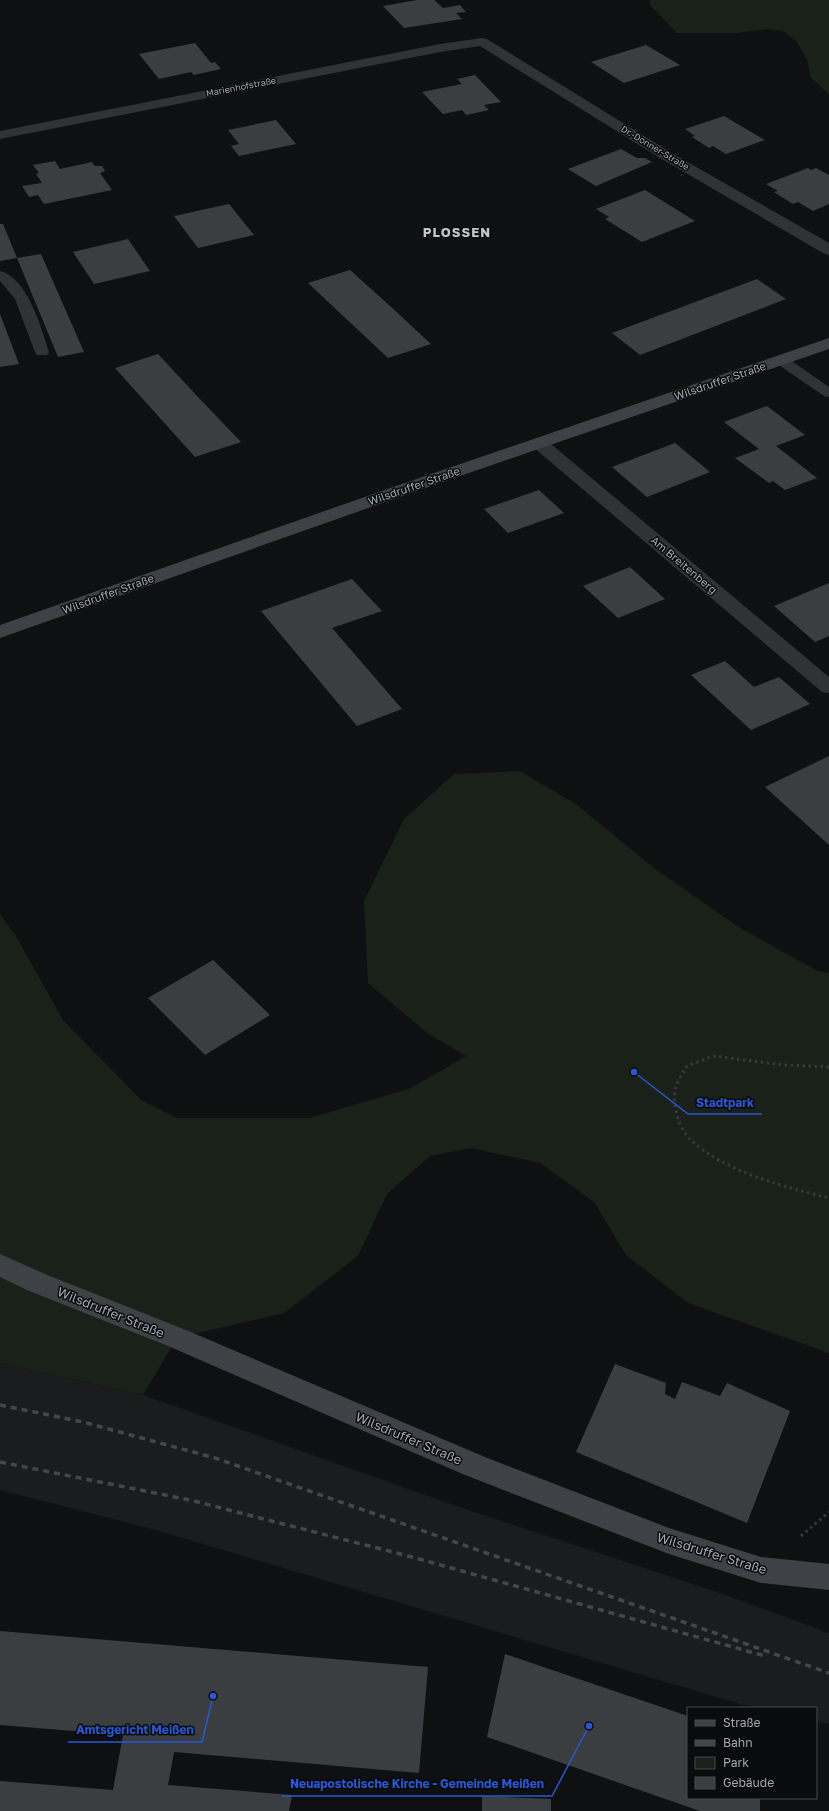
<svg xmlns="http://www.w3.org/2000/svg" width="829" height="1811" viewBox="0 0 829 1811" font-family="'Golos Text',sans-serif">
<rect width="100%" height="100%" fill="#0f1011"/>
<!-- built -->
<path fill="#1b1c1e" d="M0 1363 143 1395 459 1507 717 1592 829 1633V1724L816 1721V1708H758L740 1704 156 1530 0 1490Z"/>
<!-- green -->
<path fill="#1a2119" d="M650 0H829V94L811 78 807 60 797 42 783 31 767 29 737 33H677L650 5Z
M520 771 576 804 654 868 740 928 818 971 829 973V1353L688 1303 626 1255 594 1202 540 1163 471 1148 430 1156 387 1194 358 1256 284 1313 177 1338 143 1395 0 1363V914L16 936 63 1020 141 1100 177 1118H310L411 1088 466 1056 427 1033 368 983 364 901 404 819 454 774Z"/>
<!-- building -->
<path fill="#3b3e41" d="M417 0H434L443 8 460 5 466 12 456 13 462 19 404 28 383 6Z
M195 43 211 63 215 62 221 69 194 75 191 72 159 79 139 54Z
M646 45 680 65 624 83 591 62Z
M475 75 501 102 484 105 489 110 466 115 462 110 443 114 422 92 462 84 457 79Z
M724 116 765 140 726 154 713 146 709 148 692 137 695 136 685 129Z
M276 120 296 144 239 156 231 146 239 144 228 130Z
M621 149 637 158H645L652 162 596 186 568 169Z
M55 161 60 169 92 162 95 166H102L105 171 100 173 112 190 44 204 38 195 29 197 22 186 42 183 36 174 39 173 33 165Z
M808 168 811 170 816 168 829 175V204L813 211 798 202 793 204 774 192 778 191 766 184Z
M645 190 695 221 642 242 605 219 609 217 596 209Z
M229 204 254 235 198 248 174 216Z
M0 224H3L17 258 41 254 84 352 58 357 17 258 0 261Z
M128 239 150 271 94 284 73 252Z
M350 270 390 306 431 344 388 358 308 283Z
M757 279 786 299 640 355 612 333Z
M0 314 19 364 0 367Z
M158 354 198 397 241 442 195 457 115 368Z
M767 406 805 435 776 446 817 478 785 490 773 481 769 483 735 458 759 449 724 422Z
M675 443 710 472 647 497 612 467Z
M539 490 564 513 508 533 484 509Z
M630 567 665 599 618 618 583 586Z
M352 579 382 611 332 628 402 709 357 726 261 611Z
M829 583V636L815 642 774 606Z
M725 661 754 687 779 677 810 704 751 730 691 675Z
M829 756V845L765 787Z
M213 960 270 1015 205 1055 148 998Z
M615 1364 666 1383 665 1394 675 1399 682 1382 720 1396 727 1383 790 1411 747 1523 576 1452Z
M0 1631 428 1667 419 1773 174 1752 168 1785 292 1795 289 1811H0V1781L113 1790 123 1735 0 1725Z
M505 1654 688 1716V1798H760V1811H700L487 1737Z
M482 1796 551 1799V1811H482Z"/>
<g fill="none" stroke-linecap="round" stroke-linejoin="round">
<!-- path -->
<path stroke="#36393d" stroke-width="3" stroke-dasharray="2.5 3.5" stroke-linecap="butt" d="M829 1067 785 1065 713 1056 687 1066C683 1073 676 1083 675 1091 673 1106 678 1127 690 1139 722 1171 785 1187 829 1198
M801 1536 829 1512"/>
<!-- lane -->
<path fill="#303236" fill-rule="evenodd" d="M0 271C28 278 41 328 49 352L47 355H37L35 352 15 299 0 281Z
M781 356 786 357 829 387V397L824 396 776 363 774 360 776 357Z"/>
<!-- street -->
<path fill="#303236" fill-rule="evenodd" d="M482 38 487 39 670 152 829 243V255L823 253 660 158 480 46 440 52 0 139V131L440 44Z
M539 438 545 439 829 677V693L822 692 533 447 530 443 533 439Z"/>
<!-- secondary -->
<path fill="#3e4246" fill-rule="evenodd" d="M829 338V349L408 494 0 638V625L396 486Z
M0 1254 45 1274 186 1330 485 1457 669 1528 761 1557 829 1564V1590L761 1583 669 1554 465 1475 168 1346 27 1290 0 1277Z"/>
<!-- rail -->
<path stroke="#43474b" stroke-width="3.5" stroke-dasharray="6 5" stroke-linecap="butt" d="M0 1405 83 1422 215 1458 829 1673
M0 1462 190 1500 412 1557 765 1656"/>
</g>
<g text-anchor="middle" stroke-width="3" stroke-linejoin="round" paint-order="stroke">
<!-- far-street labels -->
<g font-size="9" fill="#9fa9b3" stroke="#0a0b0c">
<text transform="translate(241 87) rotate(-11)" y="3">Marienhofstraße</text>
<text transform="translate(655 148) rotate(31)" y="3">Dr.-Donner-Straße</text>
</g>
<!-- street labels -->
<g font-size="11" fill="#9fa9b3" stroke="#0a0b0c">
<text transform="translate(720 381) rotate(-19)" y="4">Wilsdruffer Straße</text>
<text transform="translate(414 486) rotate(-19)" y="4">Wilsdruffer Straße</text>
<text transform="translate(684 565) rotate(40)" y="4">Am Breitenberg</text>
<text transform="translate(108 594) rotate(-20)" y="4">Wilsdruffer Straße</text>
</g>
<!-- far-district labels -->
<g font-size="13" font-weight="bold" letter-spacing="1" fill="#c0c7cf" stroke="#0a0b0c">
<text x="457" y="237">PLOSSEN</text>
</g>
<!-- near-street labels -->
<g font-size="13" fill="#9fa9b3" stroke="#0a0b0c">
<text transform="translate(111 1312) rotate(22)" y="5">Wilsdruffer Straße</text>
<text transform="translate(409 1438) rotate(23)" y="5">Wilsdruffer Straße</text>
<text transform="translate(712 1553) rotate(17)" y="5">Wilsdruffer Straße</text>
</g>
</g>
<!-- callouts -->
<path fill="none" stroke="#2a57d4" stroke-width="1.5" d="M634 1072L688 1114H762M213 1696L202 1742H68M589 1726L552 1796H282"/>
<g fill="#2a57d4" stroke="#0a0b0c" stroke-width="1.5">
<circle cx="634" cy="1072" r="4"/>
<circle cx="213" cy="1696" r="4"/>
<circle cx="589" cy="1726" r="4"/>
</g>
<g font-size="12" text-anchor="middle" font-weight="bold" fill="#2a57d4" stroke="#0a0b0c" stroke-width="3" stroke-linejoin="round" paint-order="stroke">
<text x="725" y="1107">Stadtpark</text>
<text x="135" y="1734">Amtsgericht Meißen</text>
<text x="417" y="1788">Neuapostolische Kirche - Gemeinde Meißen</text>
</g>
<!-- legend -->
<rect x="687" y="1707" width="130" height="92" fill="#0a0b0c" stroke="#464a4f"/>
<rect x="695" y="1720" width="20" height="6" fill="#3e4246" stroke="#464a4f"/>
<text x="723" y="1727" font-size="12" fill="#9fa9b3">Straße</text>
<rect x="695" y="1740" width="20" height="6" fill="#43474b" stroke="#464a4f"/>
<text x="723" y="1747" font-size="12" fill="#9fa9b3">Bahn</text>
<rect x="695" y="1757" width="20" height="12" fill="#1a2119" stroke="#464a4f"/>
<text x="723" y="1767" font-size="12" fill="#9fa9b3">Park</text>
<rect x="695" y="1777" width="20" height="12" fill="#3b3e41" stroke="#464a4f"/>
<text x="723" y="1787" font-size="12" fill="#9fa9b3">Gebäude</text>
</svg>
